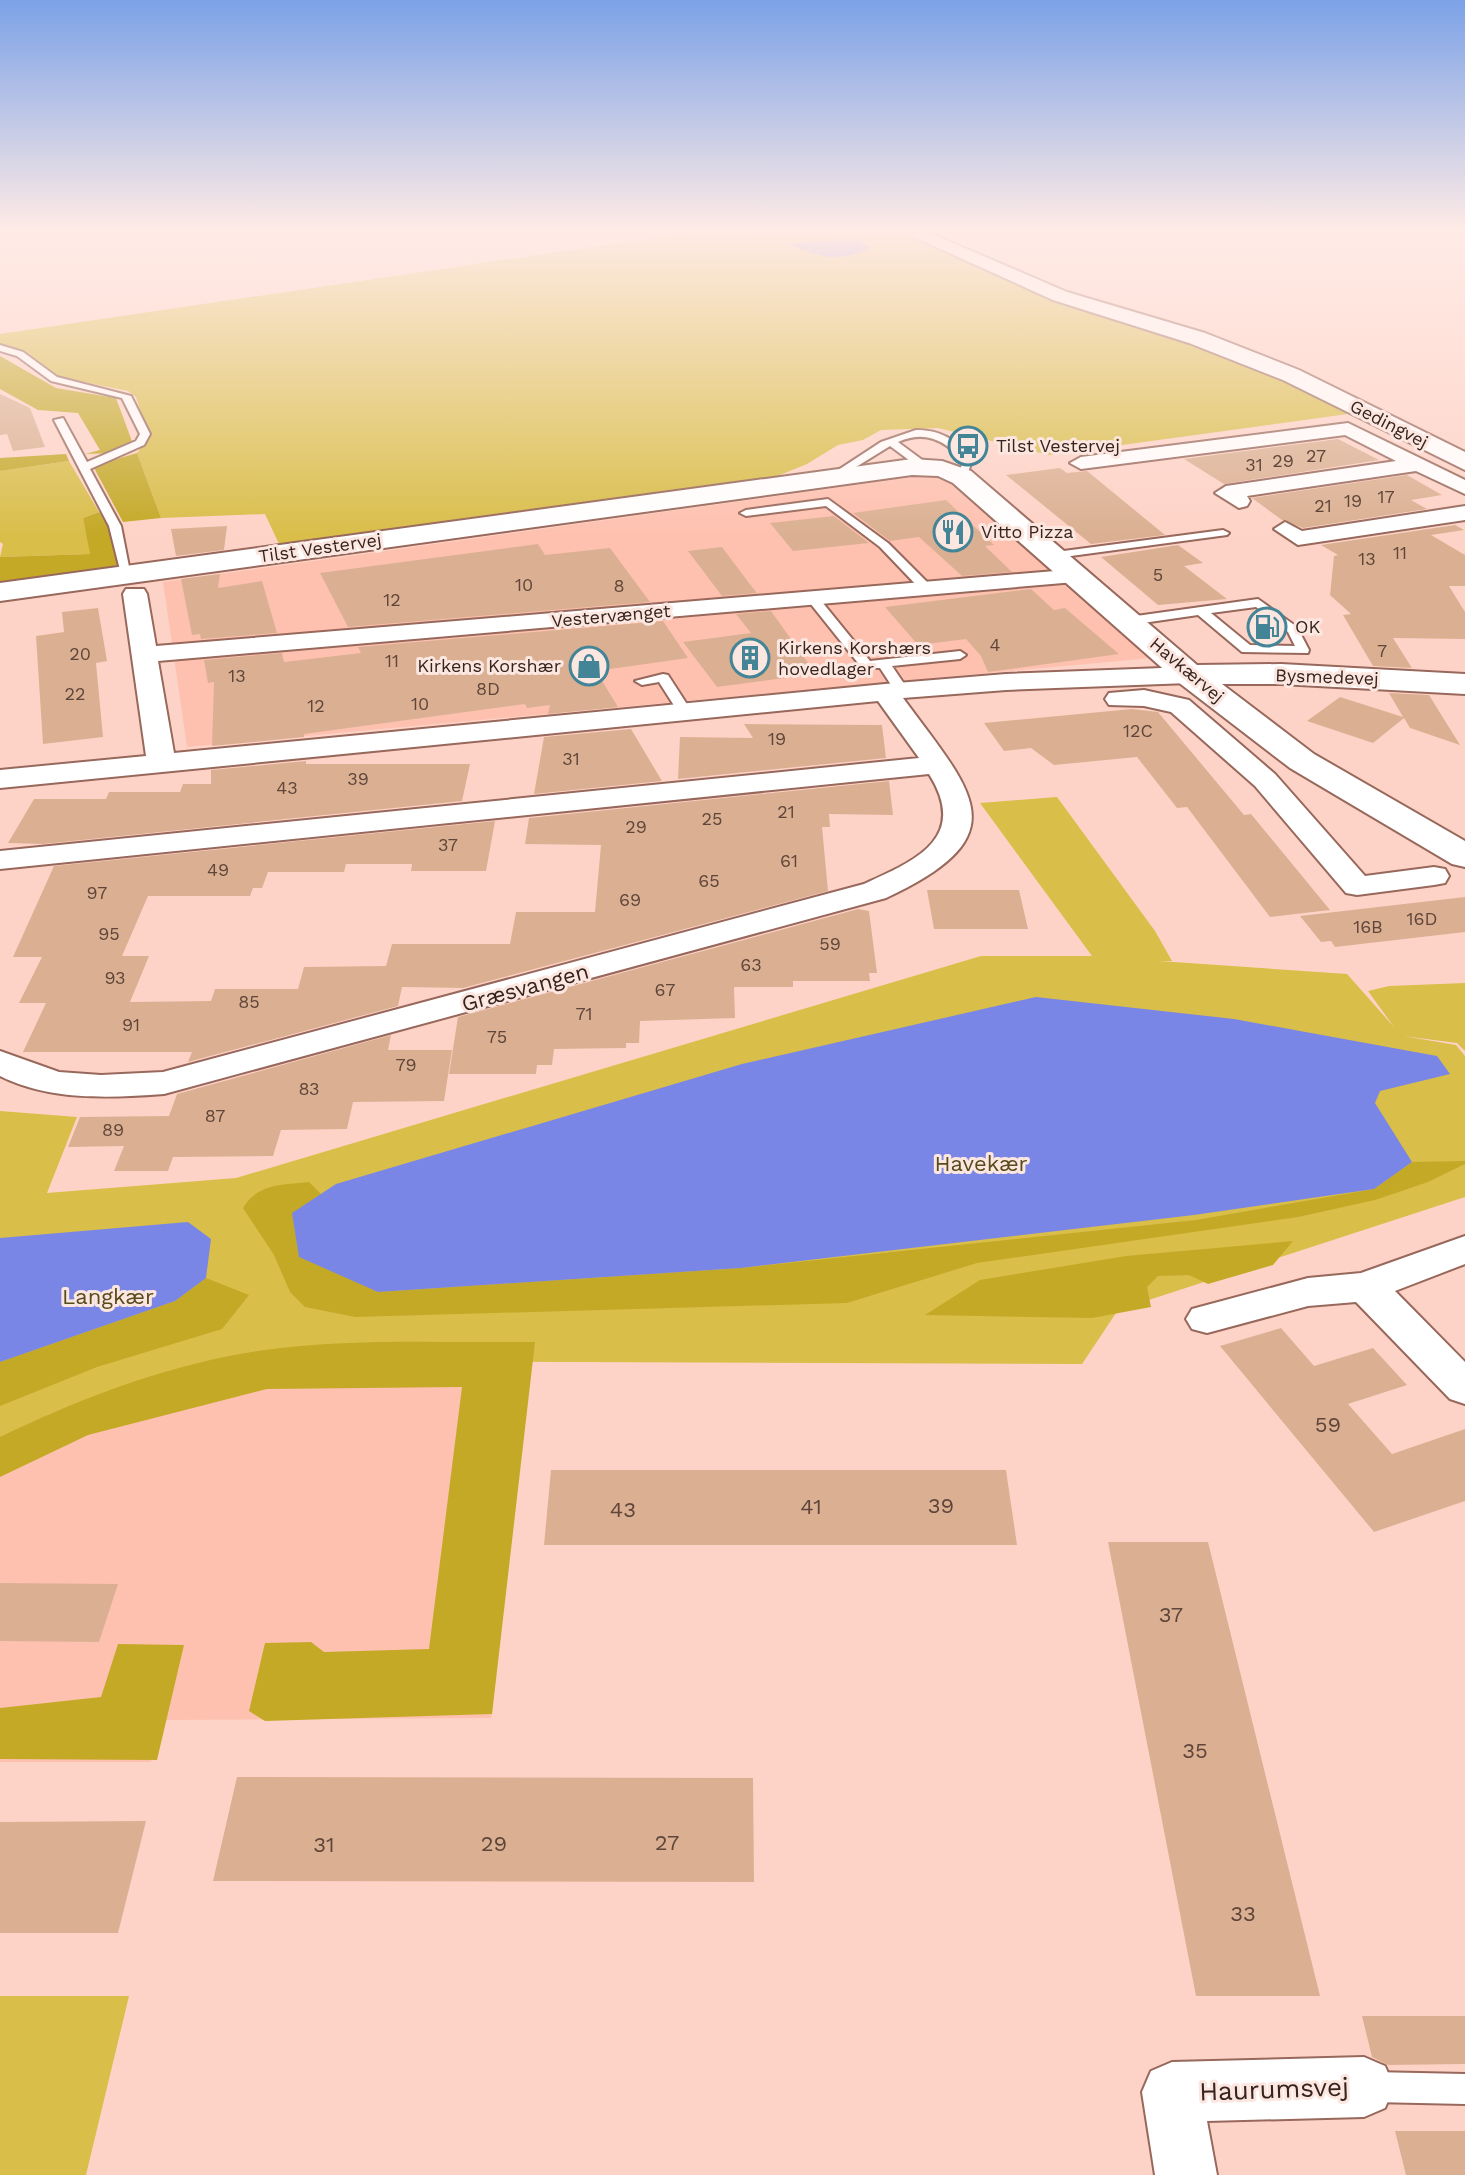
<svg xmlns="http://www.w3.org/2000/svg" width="1465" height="2175" viewBox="0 0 1465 2175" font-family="'Work Sans',sans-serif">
<rect width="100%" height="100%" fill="#fed3c7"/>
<!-- built -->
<path fill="#fec1b0" d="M928 475 952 478 1152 658 187 747 163 582Z
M532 1349 491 1718 162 1720 151 1762H0V1444L99 1395Z"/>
<!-- green -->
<path fill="#d9be4a" d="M700 231H892L1200 344 1272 373 1355 413 1049 455 938 428 881 430 863 440 838 445 807 464 770 479 280 546 265 514 161 518 137 453 149 438 136 397 128 391 54 376 24 351 0 346V334Z
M69 461 99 512 83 518 91 554 0 557 3 544 0 542V471Z
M1057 797 1155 931 1172 961H1159L1347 974 1394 1027 1368 991 1389 986 1465 983V1051L1457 1043 1403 1036 1456 1045 1465 1056V1197L1118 1310 1082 1364 341 1361 211 1376 0 1473V1111L77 1117 47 1193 236 1178 981 956H1092L980 803Z
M0 1996H129L86 2175H0Z"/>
<!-- forest -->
<path fill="#c4a927" d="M0 356 56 388 116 398 133 444 113 453 85 454 100 450 78 413 38 410 0 389Z
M137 453 161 518 123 522 93 466Z
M66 454 69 461 0 471V458Z
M99 512 110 526 117 565 108 570 0 583V557L90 554 83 518Z
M1465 1161V1164L1428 1182 1375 1200 1298 1217 977 1263 847 1303 355 1317 305 1307 290 1292 274 1255 243 1208C258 1183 283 1185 309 1182L321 1194 292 1214 378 1292 741 1268 1196 1220 1374 1189 1412 1162Z
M1293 1241 1273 1265 1208 1284 1189 1275 1158 1276 1147 1287 1151 1307 1092 1318 925 1315 980 1280 1126 1256Z
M206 1278 249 1295 222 1329 97 1367 0 1406V1362L175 1301Z
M535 1342 492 1714 265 1721 249 1711 265 1643 311 1642 324 1652 429 1649 462 1387 267 1389 88 1435 0 1477V1437C73 1402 144 1374 224 1357 325 1336 432 1343 535 1342Z
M118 1644 184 1645 157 1760 0 1759V1708L101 1697Z"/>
<!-- water -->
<path fill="#7a86e5" d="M857 239 871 248C835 264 822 257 788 244Z
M1036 997 1234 1019 1437 1056 1450 1074 1380 1091 1375 1103 1412 1162 1374 1189 1194 1215 741 1268 378 1292 299 1257 292 1213 336 1184 742 1064Z
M188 1222 211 1239 206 1278 175 1301 0 1362V1238Z"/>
<!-- building -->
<path fill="#dbb092" d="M0 394 30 408 45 447 13 451 7 434 0 435Z
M1338 439 1379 460 1224 484 1184 459Z
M1060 468 1067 473 1087 471 1165 535 1091 544 1006 475Z
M1407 475 1442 495 1411 500 1427 509 1303 528 1282 520 1252 498Z
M946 500 994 545 985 546 1012 572 962 576 919 537 890 541 853 513Z
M834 516 869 543 793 551 770 523Z
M1455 525 1464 530 1431 535 1465 555V586H1449L1465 612V639L1393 638 1412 668 1373 666 1343 615 1351 614 1330 595 1334 556 1338 555 1321 545Z
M227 526 224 550 176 556 171 529Z
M538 544 545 555 610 548 650 602 348 627 320 573Z
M1178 545 1203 563 1184 566 1227 599 1158 605 1101 557Z
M722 547 749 583 757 593 722 596 688 551Z
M220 574 218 588 262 581 277 633 201 639 200 634 192 635 181 579Z
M1031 589 1054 610 1065 608 1119 654 988 672 981 656 966 639 918 645 885 607Z
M98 608 107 661 96 663 103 737 43 744 36 636 64 632 62 612Z
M771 611 816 674 717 687 683 642 751 633 736 614Z
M663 621 688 658 596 671 618 707 548 714 550 705 527 708 525 704 304 734V737L212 746 214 682 208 683 204 660 282 653 284 662 361 653 358 647Z
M1389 693 1429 695 1460 745 1410 728 1404 718 1373 743 1307 721 1340 697 1403 717Z
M1132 709 1158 712 1244 815 1251 814 1330 910 1270 917 1187 807 1177 808 1137 757 1054 765 1031 748 1004 751 984 723Z
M744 724 882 725 886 758 678 779 680 737 753 738Z
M631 729 662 781 534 794 544 737Z
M306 761V764H470L462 801 43 844 8 843 34 799H106L109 792H180L183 784H211V770Z
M889 781 893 815 829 814 830 827H822L828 891 463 988 402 987 398 1006 188 1062 192 1052H23L46 1003H19L42 957H13L54 866 495 821 486 871H411L412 864H346L344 872H268L262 888H253L250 896H148L122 956H149L130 1002 211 1001 215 989H298L304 967 386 966 392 944H510L516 912H595L601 845 525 844 529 818Z
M927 890H1019L1028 929H934Z
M1465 897V932L1335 947 1331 941 1321 942 1300 916Z
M858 909 869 911 877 973H869L870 981H793V987H734L735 1018 640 1021 639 1043H626V1048L554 1049 552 1065H537L536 1074H449L458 1017Z
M391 1035 388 1050H452L444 1101 353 1102 347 1129 281 1130 273 1156 173 1157 168 1171H114L124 1146 68 1147 80 1117 169 1116 177 1094Z
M1281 1328 1314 1366 1373 1348 1407 1385 1348 1404 1392 1454 1465 1429V1501L1374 1532 1220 1346Z
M551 1470H1006L1017 1545H544Z
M1108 1542H1208L1320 1996H1196Z
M0 1583 118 1584 99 1642 0 1641Z
M237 1777 753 1778 754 1882 213 1881Z
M146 1821 118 1933H0V1822Z
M1362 2016H1465V2064L1388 2065 1372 2057Z
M1395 2131H1465V2175H1406Z"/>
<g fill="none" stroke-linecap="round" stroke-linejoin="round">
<!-- service casing -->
<g stroke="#97685b" stroke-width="4">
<path id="service" d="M0 345 23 352 57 377 131 396 150 434 144 445 90 469 121 526 131 577 121 574 109 526 54 420 63 418 87 462 136 441 140 434 122 398 51 381 17 356 0 351Z
M916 430C942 430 954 440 973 457L966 479 957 477 964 460C943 440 926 430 898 442L929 465V469H921L890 446 835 480 826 478 881 442Z
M828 499 888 543 931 586V592H923L880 547 826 506 746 516 740 513 746 510Z
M1223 530 1229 533 1227 535 1056 558 1050 555 1056 552Z
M810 597H818L870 661 960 651 966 655 960 659 892 666 909 691 902 695 897 694 880 668H862L810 603Z
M1258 599 1297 627 1309 650 1308 653 1242 652 1198 615 1129 625 1123 621 1129 617ZM1256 607 1288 632 1295 646 1250 645 1211 613Z
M663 674 668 675 692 712 690 715H680L659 682 642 685 635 681Z
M1372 2072 1465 2074V2104L1372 2102 1361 2098 1357 2087 1361 2076Z"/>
</g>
<!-- minor casing -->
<g stroke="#97685b" stroke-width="4">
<path id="minor" d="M1348 423 1465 480V494L1416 471 1247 496 1250 501 1247 506 1239 508 1215 493 1226 486 1396 461 1345 435 1081 469 1070 463 1081 457Z
M1465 506V520L1298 545 1274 529 1285 522 1302 531Z
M1079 569 1091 576 1087 581 158 661 174 753 885 684 1006 674 1189 667 1202 675 1189 683 1006 690 903 698C973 793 1021 835 886 898L164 1094C110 1098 50 1101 0 1076V1051L59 1072 101 1075 163 1072 864 884C914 861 970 839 929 774L0 869V851L919 758 878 701 0 788V770L146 756 123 594 126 589H144L147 594 156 646Z
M1144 690 1189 700 1275 774 1365 876 1434 867 1445 869 1449 876 1445 883 1434 885 1357 895 1346 893 1255 786 1171 712 1144 706 1109 705 1105 699 1109 693Z
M1465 1236V1264L1395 1291 1465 1362V1404L1450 1399 1356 1302 1308 1306 1207 1333 1192 1329 1186 1319 1192 1309 1308 1278 1361 1273Z
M1364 2057 1385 2066 1394 2087 1385 2108 1364 2117 1207 2121 1217 2175H1155L1142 2092 1151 2071 1172 2062Z"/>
</g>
<!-- tertiary casing -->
<g stroke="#97685b" stroke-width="4">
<path id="tertiary" d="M901 231H925L1067 292 1205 333 1299 370 1465 452V470L1283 380 1189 343 1053 300Z
M912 459 942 461 971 471 1197 665 1281 664 1465 674V694L1281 684H1222L1314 754 1465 841V867L1452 864 1290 768 1178 682 953 483 938 476 912 475 0 601V583Z"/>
</g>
<!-- service -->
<use href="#service" fill="#fff" fill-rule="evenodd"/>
<!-- minor -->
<use href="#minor" fill="#fff" fill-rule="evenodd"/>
<!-- tertiary -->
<use href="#tertiary" fill="#fff" fill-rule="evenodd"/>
</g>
<!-- sky -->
<linearGradient id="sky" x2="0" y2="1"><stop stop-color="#7ca2e7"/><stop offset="0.43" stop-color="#ffebe6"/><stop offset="1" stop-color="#ffebe6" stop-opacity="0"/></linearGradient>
<rect width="1465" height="535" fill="url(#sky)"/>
<!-- icons -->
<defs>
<g id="bus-ring" transform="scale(2)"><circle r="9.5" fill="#fce6e0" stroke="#438596" stroke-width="1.5"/><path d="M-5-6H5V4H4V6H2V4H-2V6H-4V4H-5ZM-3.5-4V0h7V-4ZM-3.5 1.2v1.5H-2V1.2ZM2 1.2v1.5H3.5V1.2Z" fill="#438596"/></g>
<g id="restaurant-ring" transform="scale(2)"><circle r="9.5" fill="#fce6e0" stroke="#438596" stroke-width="1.5"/><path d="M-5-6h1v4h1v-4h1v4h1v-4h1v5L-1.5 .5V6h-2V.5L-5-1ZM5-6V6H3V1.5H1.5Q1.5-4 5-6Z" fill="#438596"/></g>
<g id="fuel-ring" transform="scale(2)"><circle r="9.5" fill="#fce6e0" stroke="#438596" stroke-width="1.5"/><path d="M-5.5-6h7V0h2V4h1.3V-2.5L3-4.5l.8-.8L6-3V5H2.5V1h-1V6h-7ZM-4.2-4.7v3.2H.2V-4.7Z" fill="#438596"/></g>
<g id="building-ring" transform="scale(2)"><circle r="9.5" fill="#fce6e0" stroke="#438596" stroke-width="1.5"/><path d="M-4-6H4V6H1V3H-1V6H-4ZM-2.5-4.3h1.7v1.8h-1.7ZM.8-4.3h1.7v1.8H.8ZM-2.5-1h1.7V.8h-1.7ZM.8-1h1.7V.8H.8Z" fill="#438596"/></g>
<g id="shop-ring" transform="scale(2)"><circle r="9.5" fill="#fce6e0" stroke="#438596" stroke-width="1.5"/><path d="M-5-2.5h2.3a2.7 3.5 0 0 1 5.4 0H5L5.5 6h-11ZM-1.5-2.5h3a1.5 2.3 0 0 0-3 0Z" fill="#438596"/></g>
</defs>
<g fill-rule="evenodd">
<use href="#bus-ring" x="968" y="446"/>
<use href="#restaurant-ring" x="953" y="532"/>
<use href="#fuel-ring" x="1267" y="627"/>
<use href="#building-ring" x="750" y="658"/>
<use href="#shop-ring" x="589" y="666"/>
</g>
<g text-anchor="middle" stroke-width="6" stroke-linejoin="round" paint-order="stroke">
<!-- far-street labels -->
<g font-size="18" fill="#37231d" stroke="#fce6e0">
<text transform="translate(1389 424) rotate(27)" y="6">Gedingvej</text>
<text transform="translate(320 548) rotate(-8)" y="6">Tilst Vestervej</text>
<text transform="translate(611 616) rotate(-5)" y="6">Vestervænget</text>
<text transform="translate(1187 670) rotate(40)" y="6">Havkærvej</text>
<text transform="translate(1327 677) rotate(2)" y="6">Bysmedevej</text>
</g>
<!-- far-poi labels -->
<g font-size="18" fill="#37231d" stroke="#fce6e0" text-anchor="start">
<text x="996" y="452">Tilst Vestervej</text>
<text x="981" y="538">Vitto Pizza</text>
<text x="1295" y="633">OK</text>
<text x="778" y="654">Kirkens Korshærs<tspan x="778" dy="21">hovedlager</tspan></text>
<text x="561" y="672" text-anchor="end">Kirkens Korshær</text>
</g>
<!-- number labels -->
<g font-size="18" fill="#60463a">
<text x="1316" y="462">27</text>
<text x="1283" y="467">29</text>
<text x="1254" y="471">31</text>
<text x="1386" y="503">17</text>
<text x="1353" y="507">19</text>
<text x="1323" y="512">21</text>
<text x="1400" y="559">11</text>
<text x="1367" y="565">13</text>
<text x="1158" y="581">5</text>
<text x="524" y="591">10</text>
<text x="619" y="592">8</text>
<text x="392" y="606">12</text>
<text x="995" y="651">4</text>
<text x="1382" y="657">7</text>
<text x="80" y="660">20</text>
<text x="392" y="667">11</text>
<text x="237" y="682">13</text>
<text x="488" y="695">8D</text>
<text x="75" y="700">22</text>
<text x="420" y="710">10</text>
<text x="316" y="712">12</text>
<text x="1138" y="737">12C</text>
<text x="777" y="745">19</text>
<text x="571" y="765">31</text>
<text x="358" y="785">39</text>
<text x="287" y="794">43</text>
<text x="786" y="818">21</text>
<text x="712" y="825">25</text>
<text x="636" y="833">29</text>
<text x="448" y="851">37</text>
<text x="789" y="867">61</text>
<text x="218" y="876">49</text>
<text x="709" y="887">65</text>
<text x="97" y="899">97</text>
<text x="630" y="906">69</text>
<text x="1422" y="925">16D</text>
<text x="1368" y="933">16B</text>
<text x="109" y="940">95</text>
<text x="830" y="950">59</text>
<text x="751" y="971">63</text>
<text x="115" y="984">93</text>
<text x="665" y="996">67</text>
<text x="249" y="1008">85</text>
<text x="584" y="1020">71</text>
<text x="131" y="1031">91</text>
<text x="497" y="1043">75</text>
<text x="406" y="1071">79</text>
<text x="309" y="1095">83</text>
<text x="215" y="1122">87</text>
<text x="113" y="1136">89</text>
</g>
<!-- street labels -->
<g font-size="22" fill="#37231d" stroke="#fce6e0">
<text transform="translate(525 987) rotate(-15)" y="8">Græsvangen</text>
</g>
<!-- park labels -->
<g font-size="22" fill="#564b1a" stroke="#fce6e0">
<text x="981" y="1171">Havekær</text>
<text x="108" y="1304">Langkær</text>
</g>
<!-- near-number labels -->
<g font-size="22" fill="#60463a">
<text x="1328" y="1432">59</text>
<text x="941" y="1513">39</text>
<text x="811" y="1514">41</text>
<text x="623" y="1517">43</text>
<text x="1171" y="1622">37</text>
<text x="1195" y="1758">35</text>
<text x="667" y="1850">27</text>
<text x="494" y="1851">29</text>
<text x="324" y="1852">31</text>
<text x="1243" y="1921">33</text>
</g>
<!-- near-street labels -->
<g font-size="26" fill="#37231d" stroke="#fce6e0">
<text transform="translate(1274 2089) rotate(-2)" y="9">Haurumsvej</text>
</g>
</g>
</svg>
